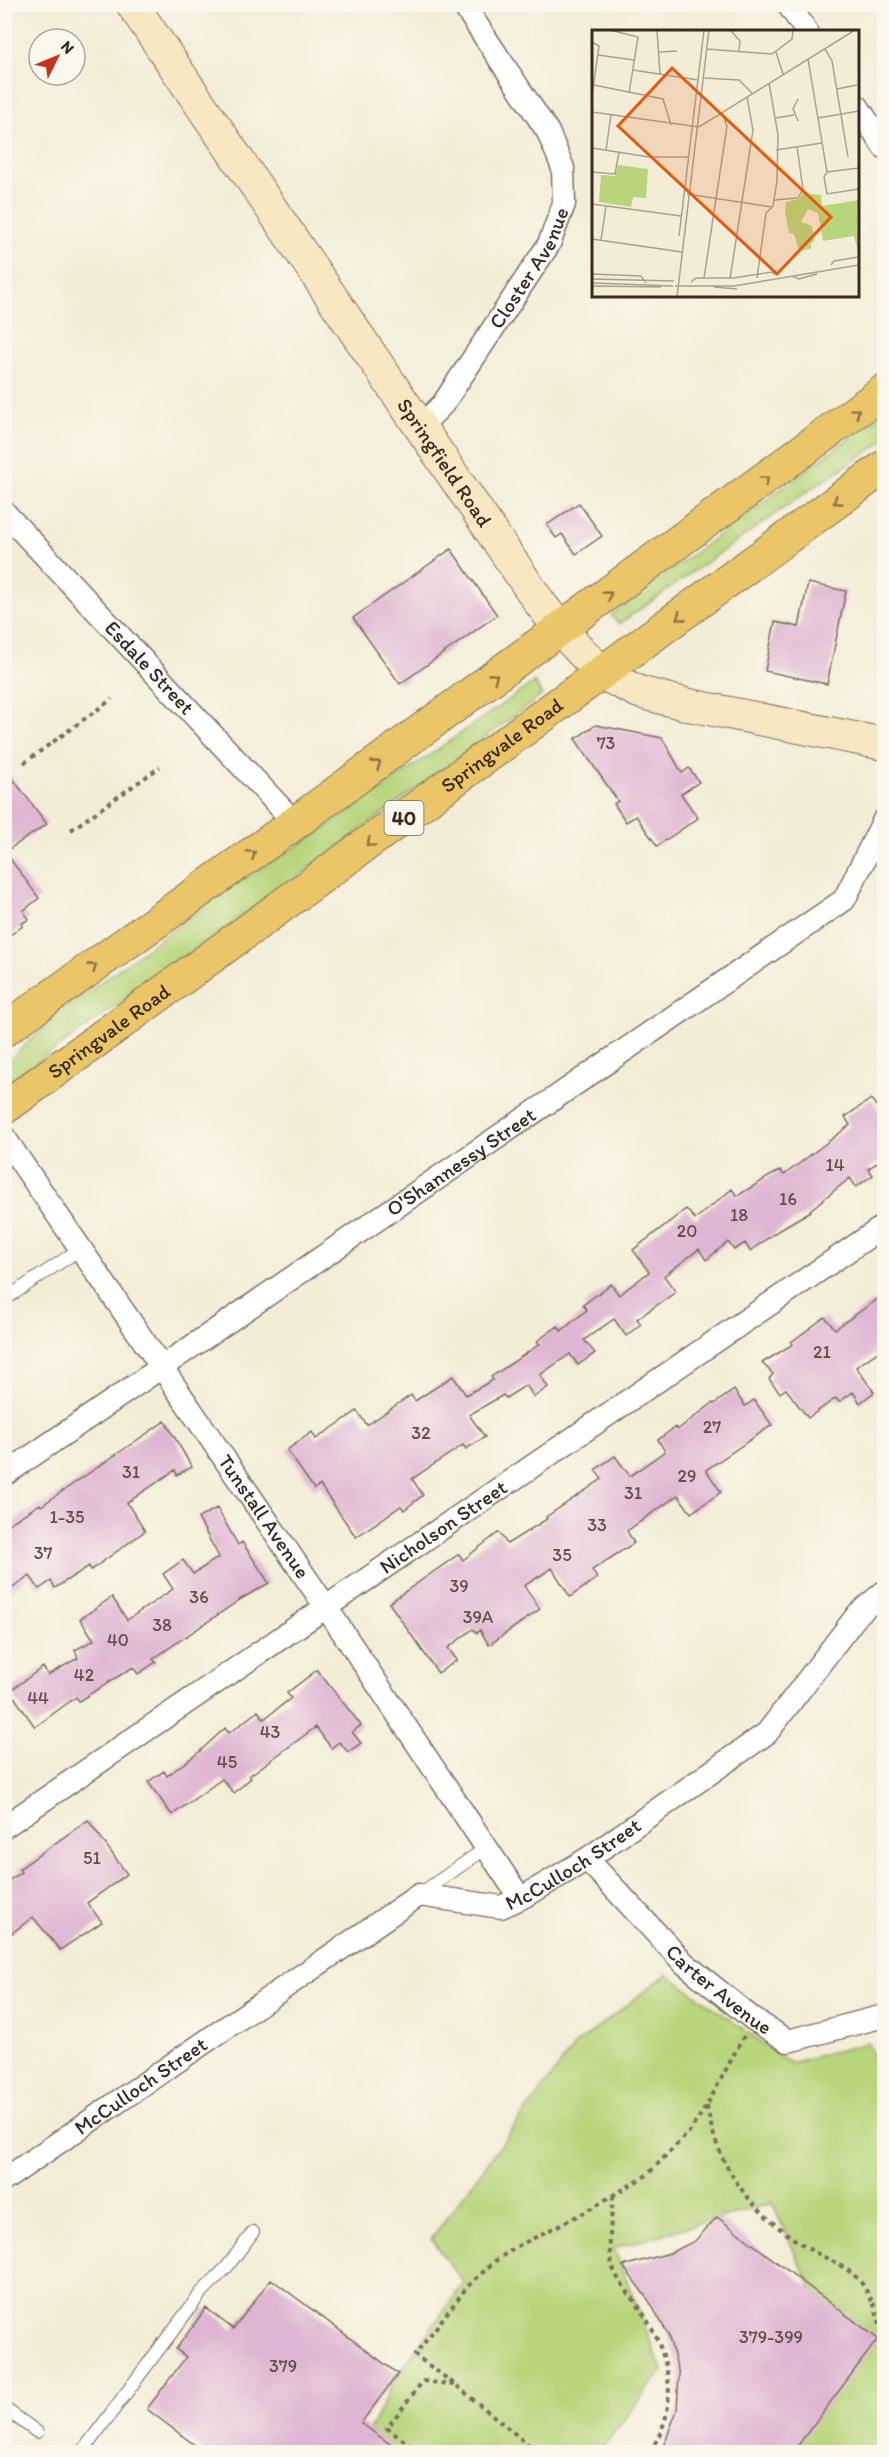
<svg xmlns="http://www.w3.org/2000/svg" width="889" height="2457" viewBox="0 0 889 2457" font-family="Itim,sans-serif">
<rect width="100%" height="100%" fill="#fbf7ec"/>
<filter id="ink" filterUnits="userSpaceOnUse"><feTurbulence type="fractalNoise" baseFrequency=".0167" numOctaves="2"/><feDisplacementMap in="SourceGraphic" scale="12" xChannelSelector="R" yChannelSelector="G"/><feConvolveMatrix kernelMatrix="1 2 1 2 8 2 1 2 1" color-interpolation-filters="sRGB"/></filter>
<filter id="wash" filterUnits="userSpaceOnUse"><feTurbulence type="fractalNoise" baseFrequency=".008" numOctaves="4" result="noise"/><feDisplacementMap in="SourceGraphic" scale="24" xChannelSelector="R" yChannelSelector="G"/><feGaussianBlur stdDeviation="1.35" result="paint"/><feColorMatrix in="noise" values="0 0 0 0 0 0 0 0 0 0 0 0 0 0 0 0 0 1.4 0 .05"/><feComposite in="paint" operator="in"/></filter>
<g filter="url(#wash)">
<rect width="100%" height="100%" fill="#f3edd7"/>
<!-- green -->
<path fill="#b8d57b" stroke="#7a804c" stroke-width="1.5" d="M884 412V441L815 486 619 624 611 615Z
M534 682 542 695 330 853 12 1080 5 1082 4 1065 63 1010 230 887 318 833Z
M667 1974 790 2063 867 2043 884 2074V2452H723L826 2320 772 2203 614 2248 662 2371 599 2452H358L398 2374 464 2283 431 2239 575 2045Z"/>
<g id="blocks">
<!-- building -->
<path fill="#deb5d2" d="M579 503 602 536 576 554 562 534 556 538 547 525Z
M451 549 497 615 400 684 353 618Z
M808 583 846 591 827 684 765 671 775 622 799 627Z
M596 725 662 738 682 773 689 768 699 782 681 794 698 818 657 846 636 816 626 822 614 804 618 801 575 739Z
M4 767 47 824 5 852 39 898 23 911 29 919 21 924 23 926 4 939Z
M871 1099 885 1117V1157L868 1169 873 1175 856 1187 850 1178 810 1210 811 1211 782 1228 750 1251 745 1243 734 1250 728 1242 706 1260 699 1249 664 1276 676 1292 637 1319 641 1324 626 1336 614 1319 584 1340 595 1353 578 1365 570 1354 540 1375 548 1387 534 1397 526 1385 506 1398 503 1395 469 1415 485 1437 466 1449 463 1445 412 1479 423 1495 404 1510 401 1506 356 1537 320 1485 314 1489 287 1450 312 1432 316 1439 357 1411 367 1425 411 1395 415 1401 453 1376 466 1395 493 1380 491 1377 540 1344 537 1341 558 1326 561 1331 587 1310 583 1305 611 1284 619 1295 649 1272 633 1250 686 1209 695 1219 732 1189 737 1196 780 1170 784 1175 850 1125 845 1117Z
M885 1294V1347L856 1367 874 1392 860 1403 853 1392 839 1402 836 1398 808 1418 786 1389 780 1393 769 1379 773 1374 762 1363 793 1344 791 1342 825 1317 835 1329Z
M734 1390 745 1406 754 1400 772 1425 706 1470 721 1492 691 1513 678 1495 627 1531 634 1543 592 1570 597 1578 570 1597 552 1568 524 1586 540 1609 489 1645 480 1630 477 1633 473 1629 448 1648 457 1660 438 1673 389 1603 459 1554 463 1560 499 1532 507 1544 547 1519 546 1517 602 1479 595 1470 615 1456 630 1476 665 1451 658 1440 675 1427 677 1430 713 1403 714 1404Z
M165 1421 192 1467 177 1475 175 1470 127 1503 145 1531 91 1570 89 1566 55 1588 51 1581 39 1589 30 1576 4 1594V1527L40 1504 41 1506Z
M217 1508 238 1545 242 1542 269 1583 241 1599 153 1659 156 1662 138 1674 133 1667 79 1701 76 1697 35 1727 10 1691 43 1667 48 1675 78 1658 75 1650 94 1640 80 1619 112 1597 127 1620 173 1589 163 1574 183 1560 193 1574 219 1557 198 1518Z
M317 1670 361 1725 352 1732 361 1743 348 1752 339 1742 331 1748 316 1727 249 1776 251 1778 234 1793 222 1779 172 1815 148 1782 164 1771 167 1776 199 1752 225 1728 229 1733 258 1711 264 1719 291 1698 287 1693Z
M88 1820 127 1874 87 1903 102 1922 60 1950 33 1917 12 1933 4 1923V1884L21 1872 19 1869Z
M717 2217 878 2339 793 2452H661L677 2410 679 2374 668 2334 649 2301 623 2266 670 2253 695 2241Z
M271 2279 398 2374 361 2423 401 2452H204L147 2409 186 2357 176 2349 206 2308 233 2329Z"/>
</g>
</g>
<g filter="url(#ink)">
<use href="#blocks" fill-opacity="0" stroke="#7b6e5f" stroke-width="1.5"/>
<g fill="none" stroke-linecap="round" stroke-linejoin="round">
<!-- service casing -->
<g stroke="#7b6e5f" stroke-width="14">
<path id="service" d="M4 1300 80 1249
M420 1894 486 1848
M4 2408 37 2432
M82 2452 201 2293 227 2267 253 2232"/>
</g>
<!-- minor casing -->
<g stroke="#7b6e5f" stroke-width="25">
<g id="minor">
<path d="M788 4 807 32"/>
<path d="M858 107 884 147"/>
<path id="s1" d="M417 425 431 416 443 404 549 244 564 204 563 168 548 132 463 4"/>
<path id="s2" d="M4 512 295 823"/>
<path id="s3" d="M4 1137 326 1607 520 1898"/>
<path id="s4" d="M4 1475 844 900 884 820"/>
<path id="s5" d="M4 1827 884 1226"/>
<path id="s6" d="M587 1859 684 1963 753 2019 788 2041 884 2016"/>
<path id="s7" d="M4 2180 419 1895 501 1907 527 1895 587 1859 767 1733 858 1614 884 1592"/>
</g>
</g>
<!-- secondary casing -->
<g stroke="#7b6e5f" stroke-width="34">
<g id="secondary">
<path id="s8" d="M132 4 540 603 561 630 591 662 613 679 639 692 689 705 884 744"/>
</g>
</g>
<!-- trunk casing -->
<g stroke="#7b6e5f" stroke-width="35">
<g id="trunk">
<path d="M4 1030 295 823 884 391"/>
<path id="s9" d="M4 1108 884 467"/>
</g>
</g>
<!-- path -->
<path stroke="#7b6e5f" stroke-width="4" stroke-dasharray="4.5 4.5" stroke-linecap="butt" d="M24 763 112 699
M71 830 160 767
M707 2106C717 2170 753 2213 806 2247 823 2258 843 2264 857 2278 864 2284 869 2296 874 2305
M613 2196C612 2218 607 2243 612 2265 616 2280 630 2294 639 2307 669 2351 683 2406 649 2452
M884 2300 874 2305 882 2330 884 2368
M419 2452 387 2428 423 2381 454 2385
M537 2452 457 2386 415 2355 467 2287 495 2261 514 2248 585 2212 647 2175 690 2131 707 2105 744 2036"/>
<!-- service -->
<use href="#service" stroke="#fff" stroke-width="12"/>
<!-- minor -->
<use href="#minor" stroke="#fff" stroke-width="22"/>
<!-- secondary -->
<use href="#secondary" stroke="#f7e8c3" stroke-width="32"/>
<!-- trunk -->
<use href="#trunk" stroke="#eac669" stroke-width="33"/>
</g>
<!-- one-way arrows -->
<defs><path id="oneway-chevron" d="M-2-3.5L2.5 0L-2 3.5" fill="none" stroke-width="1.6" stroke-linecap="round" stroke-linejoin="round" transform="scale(1.5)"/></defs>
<g stroke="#8a7040">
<use href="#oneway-chevron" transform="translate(856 412) rotate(-37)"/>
<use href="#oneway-chevron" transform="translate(765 480) rotate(-36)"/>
<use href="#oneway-chevron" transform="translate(837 501) rotate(144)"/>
<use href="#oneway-chevron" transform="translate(608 595) rotate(-36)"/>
<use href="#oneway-chevron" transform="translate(680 617) rotate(144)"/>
<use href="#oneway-chevron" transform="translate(494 677) rotate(-36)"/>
<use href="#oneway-chevron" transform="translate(377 764) rotate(-36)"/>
<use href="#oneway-chevron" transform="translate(370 843) rotate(145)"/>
<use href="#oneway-chevron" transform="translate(252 854) rotate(-35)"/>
<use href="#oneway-chevron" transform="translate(93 967) rotate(-36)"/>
</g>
</g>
<g text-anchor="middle" stroke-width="4.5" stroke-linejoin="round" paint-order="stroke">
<!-- number labels -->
<g font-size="18" fill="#644d4b">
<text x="606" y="749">73</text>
<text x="835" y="1171">14</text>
<text x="788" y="1205">16</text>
<text x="739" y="1221">18</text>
<text x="687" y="1237">20</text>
<text x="822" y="1358">21</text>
<text x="712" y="1433">27</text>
<text x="421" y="1439">32</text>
<text x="131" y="1478">31</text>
<text x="687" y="1482">29</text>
<text x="633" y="1499">31</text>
<text x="67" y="1523">1-35</text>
<text x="597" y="1531">33</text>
<text x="43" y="1559">37</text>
<text x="562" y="1561">35</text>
<text x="459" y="1592">39</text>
<text x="199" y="1603">36</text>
<text x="478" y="1623">39A</text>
<text x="162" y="1631">38</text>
<text x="118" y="1646">40</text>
<text x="84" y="1681">42</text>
<text x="38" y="1704">44</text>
<text x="270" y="1738">43</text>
<text x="227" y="1768">45</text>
<text x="92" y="1864">51</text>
<text x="771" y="2343">379-399</text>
<text x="283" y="2372">379</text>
</g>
<!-- shield labels -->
<rect fill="#fbf7ec" stroke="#75685c" stroke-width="1.5" x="384.5" y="801" width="39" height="34" rx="4.5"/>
<g font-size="20" font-weight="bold" fill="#3b2a1e">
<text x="404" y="825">40</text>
</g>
<!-- street labels -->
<g font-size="21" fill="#3b2a1e" stroke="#fbf7ec">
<text dy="7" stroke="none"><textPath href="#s1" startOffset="195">Closter Avenue</textPath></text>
<text dy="7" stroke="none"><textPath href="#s8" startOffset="555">Springfield Road</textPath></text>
<text dy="7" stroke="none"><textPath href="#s2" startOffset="213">Esdale Street</textPath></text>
<text dy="7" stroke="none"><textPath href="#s9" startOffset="616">Springvale Road</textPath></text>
<text dy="7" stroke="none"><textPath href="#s9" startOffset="130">Springvale Road</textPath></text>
<text dy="7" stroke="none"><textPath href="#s4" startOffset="554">O'Shannessy Street</textPath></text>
<text dy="7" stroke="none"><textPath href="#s3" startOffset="460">Tunstall Avenue</textPath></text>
<text dy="7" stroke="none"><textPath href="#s5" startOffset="532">Nicholson Street</textPath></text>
<text dy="7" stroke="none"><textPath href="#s7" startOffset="670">McCulloch Street</textPath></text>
<text dy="7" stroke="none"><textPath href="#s6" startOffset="186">Carter Avenue</textPath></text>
<text dy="7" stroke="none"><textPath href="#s7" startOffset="166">McCulloch Street</textPath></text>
</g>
</g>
<!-- overview -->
<g transform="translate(592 30)">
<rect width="267" height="267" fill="#f3edd7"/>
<path d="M26 135 56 139 54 168 41 167 39 177 7 172 9 145 23 146ZM211 163 229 165 230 176 267 170V226L262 206 231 211 226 183 216 179 209 192 220 196 222 212 219 213V219L207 221 202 204 197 203 193 182 194 172 207 169Z" fill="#b8d57b"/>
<path fill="none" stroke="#a99f8d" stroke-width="1.5" d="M18 0 46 7 37 63M65 0 68 44M138 0 148 11 147 21M0 12 7 16 0 66M115 19 180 24 200 9 201 0M233 19 240 31 256 127M67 22 85 21M184 22 191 44M6 25 42 30M216 29 235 142M41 40 106 50M112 48 147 50 160 63M2 55 71 69 79 95M245 59 265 55M0 82 107 97 263 0M184 88 202 85M226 88 267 81M206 91 201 79 206 69M0 118 57 127H97M14 120 19 85M184 120 230 113M267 138 235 142 232 147 235 164 267 159M0 142 23 144 27 122M95 164 180 177M182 170 206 168 211 159 205 117M0 174 89 186M87 206 112 0M0 209 90 222M9 210 14 176M239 235 242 231 267 227M0 244 49 246 54 253M200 246 207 249 225 244M112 248 135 96 130 82M165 248 174 183 181 176 185 151 186 105 177 53M0 249 82 251M138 249 161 100 155 67M99 252 104 248H141L180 242 183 245M1 253 81 256M0 256 69 257M83 256H142L267 235M122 257 145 259M85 267 117 0"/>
<path fill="#e8590c" fill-opacity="0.15" stroke="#e8590c" stroke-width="3" d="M80 38 239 187 185 244 26 96Z"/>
<rect width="267" height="267" fill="none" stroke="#3b2a1e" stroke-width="3"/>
</g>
<!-- margin -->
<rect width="889" height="2457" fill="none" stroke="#fbf7ec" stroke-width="24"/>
<!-- north arrow -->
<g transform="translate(57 57) rotate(47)"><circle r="28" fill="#fbf7ec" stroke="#aea59a" stroke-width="1.5"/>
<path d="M0-4.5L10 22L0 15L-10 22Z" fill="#c8321e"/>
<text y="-9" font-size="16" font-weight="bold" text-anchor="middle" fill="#3b2a1e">N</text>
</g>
</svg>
